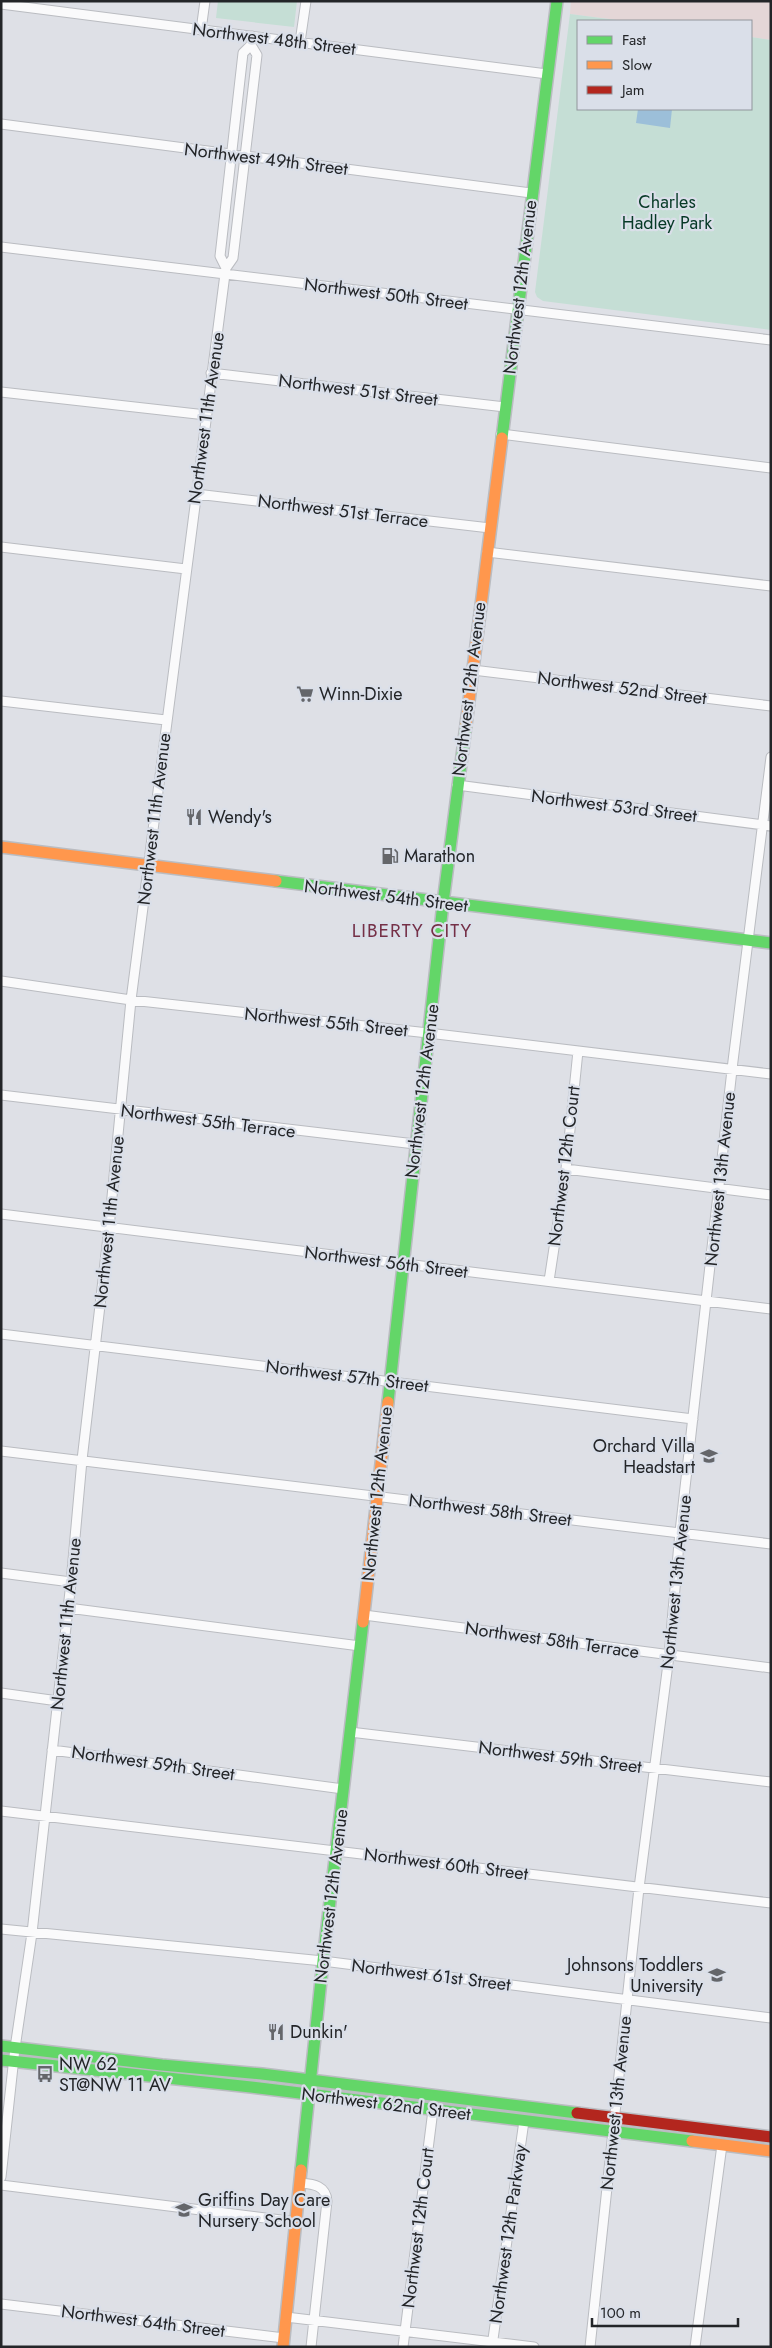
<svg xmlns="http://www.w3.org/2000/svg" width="772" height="2348" viewBox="0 0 772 2348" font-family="Jost,sans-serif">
<rect width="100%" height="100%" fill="#dee0e6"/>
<!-- commercial -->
<path fill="#e4d6d7" d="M571 1H771V40L751 37V21H625L570 14Z"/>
<!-- green -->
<path fill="#c5ded5" d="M218 1H297L294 27 216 18Z
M570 14 624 21H578V109H751V37L771 40V330L543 301 537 297 535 292Z"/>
<!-- water -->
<path fill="#9cbfd9" d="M638 109H672L670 128 636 123Z"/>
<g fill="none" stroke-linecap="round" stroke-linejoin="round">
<!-- street casing -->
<g stroke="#babcc1" stroke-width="11">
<path id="street" d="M1 4 547 74
M201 30 205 1
M300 42 306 1
M1 124 531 193
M1 247 771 340
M226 268 233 258 257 55 251 45
M211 373 505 407
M1 392 206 415
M501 434 771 468
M196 494 490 528
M1 547 186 569
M487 552 771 586
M473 670 771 706
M1 701 166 720
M457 785 771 826
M1 981 131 1000 428 1033 771 1074
M1 1095 415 1144
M566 1169 771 1195
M1 1214 771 1309
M549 1281 566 1169 578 1051
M1 1334 693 1419
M1 1451 771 1544
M1 1573 71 1582
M68 1608 360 1646
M364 1615 771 1668
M1 1693 58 1701
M350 1732 771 1782
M52 1750 343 1789
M1 1811 771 1903
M1 1929 323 1961 771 2018
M1 2177 15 2048 32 1933 71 1582 82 1460 109 1228 131 1000 225 274 226 268 220 256 243 53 251 45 252 36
M301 2183C314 2184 326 2186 327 2201L311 2347
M1 2185 297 2222
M1 2304 284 2338
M286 2317 534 2347
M492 2346 524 2121
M403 2347 433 2110
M590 2347 639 1888 669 1656 680 1532 733 1061 771 757
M695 2347 722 2145"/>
</g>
<!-- fast casing -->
<g stroke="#babcc1" stroke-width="14">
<path id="fast" d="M502 438 557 1
M276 881 771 943
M388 1402 443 903 466 725
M1 2046 162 2065 262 2074 577 2113
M1 2060 251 2087 692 2141
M301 2170 323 1961 363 1622"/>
</g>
<!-- slow casing -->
<g stroke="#babcc1" stroke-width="14">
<path id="slow" d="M466 725 502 438
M1 847 276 881
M363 1622 388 1402
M692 2141 771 2151
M283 2347 301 2170"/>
</g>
<!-- jam casing -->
<g stroke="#babcc1" stroke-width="14">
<path id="jam" d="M577 2113 771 2137"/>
</g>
<!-- street -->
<use href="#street" stroke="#fafafb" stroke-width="9"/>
<!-- fast -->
<use href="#fast" stroke="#63d668" stroke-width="11"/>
<!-- slow -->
<use href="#slow" stroke="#ff974d" stroke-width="11"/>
<!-- jam -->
<use href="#jam" stroke="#b3261e" stroke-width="11"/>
</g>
<!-- icons -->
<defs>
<g id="supermarket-bare" transform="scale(1.35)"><path d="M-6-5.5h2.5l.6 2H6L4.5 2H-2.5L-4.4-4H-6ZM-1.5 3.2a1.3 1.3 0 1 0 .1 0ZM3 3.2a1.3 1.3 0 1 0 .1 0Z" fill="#64666a" stroke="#dadfe9" stroke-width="2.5" paint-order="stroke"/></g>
<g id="restaurant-bare" transform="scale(1.35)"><path d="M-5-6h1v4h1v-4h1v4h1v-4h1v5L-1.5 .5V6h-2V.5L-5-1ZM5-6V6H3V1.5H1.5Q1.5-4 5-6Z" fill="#64666a" stroke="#dadfe9" stroke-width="2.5" paint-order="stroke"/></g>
<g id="fuel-bare" transform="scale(1.35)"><path d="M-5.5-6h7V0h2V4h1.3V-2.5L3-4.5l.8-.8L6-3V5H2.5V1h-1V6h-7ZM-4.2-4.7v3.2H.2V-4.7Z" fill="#64666a" stroke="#dadfe9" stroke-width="2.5" paint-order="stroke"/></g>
<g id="school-bare" transform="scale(1.35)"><path d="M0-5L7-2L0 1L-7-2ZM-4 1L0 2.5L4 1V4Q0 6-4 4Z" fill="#64666a" stroke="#dadfe9" stroke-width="2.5" paint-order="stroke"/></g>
<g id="bus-bare" transform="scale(1.35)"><path d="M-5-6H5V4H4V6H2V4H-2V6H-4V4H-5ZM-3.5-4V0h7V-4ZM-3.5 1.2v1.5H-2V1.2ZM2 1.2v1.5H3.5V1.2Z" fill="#64666a" stroke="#dadfe9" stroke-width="2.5" paint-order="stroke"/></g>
</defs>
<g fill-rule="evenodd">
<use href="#supermarket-bare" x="305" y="694"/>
<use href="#restaurant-bare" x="194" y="817"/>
<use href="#fuel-bare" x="390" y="856"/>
<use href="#school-bare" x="709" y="1456"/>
<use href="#school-bare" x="717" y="1975"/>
<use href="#restaurant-bare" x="276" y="2032"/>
<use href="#bus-bare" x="45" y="2074"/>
<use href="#school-bare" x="184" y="2210"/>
</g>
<g text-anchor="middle" stroke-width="4.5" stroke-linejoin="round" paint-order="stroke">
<!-- street labels -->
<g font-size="18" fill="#232528" stroke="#dadfe9">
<text transform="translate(274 39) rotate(7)" y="6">Northwest 48th Street</text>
<text transform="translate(266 159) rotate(7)" y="6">Northwest 49th Street</text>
<text transform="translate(520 287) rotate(-83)" y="6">Northwest 12th Avenue</text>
<text transform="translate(386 294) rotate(7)" y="6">Northwest 50th Street</text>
<text transform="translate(358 390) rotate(7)" y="6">Northwest 51st Street</text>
<text transform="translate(206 418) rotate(-82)" y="6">Northwest 11th Avenue</text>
<text transform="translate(343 511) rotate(7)" y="6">Northwest 51st Terrace</text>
<text transform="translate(622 688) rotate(7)" y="6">Northwest 52nd Street</text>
<text transform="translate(469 689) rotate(-83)" y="6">Northwest 12th Avenue</text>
<text transform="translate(614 806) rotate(7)" y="6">Northwest 53rd Street</text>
<text transform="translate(154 819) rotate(-83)" y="6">Northwest 11th Avenue</text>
<text transform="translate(386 896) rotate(7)" y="6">Northwest 54th Street</text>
<text transform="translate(326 1022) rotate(6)" y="6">Northwest 55th Street</text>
<text transform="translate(422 1091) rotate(-83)" y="6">Northwest 12th Avenue</text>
<text transform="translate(208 1121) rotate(7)" y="6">Northwest 55th Terrace</text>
<text transform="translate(564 1166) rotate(-83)" y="6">Northwest 12th Court</text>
<text transform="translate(720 1179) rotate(-84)" y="6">Northwest 13th Avenue</text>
<text transform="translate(109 1222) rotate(-84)" y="6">Northwest 11th Avenue</text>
<text transform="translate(386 1262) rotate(7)" y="6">Northwest 56th Street</text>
<text transform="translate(347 1376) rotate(7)" y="6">Northwest 57th Street</text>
<text transform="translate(377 1494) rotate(-84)" y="6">Northwest 12th Avenue</text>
<text transform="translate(490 1510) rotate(7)" y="6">Northwest 58th Street</text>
<text transform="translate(676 1582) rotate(-84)" y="6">Northwest 13th Avenue</text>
<text transform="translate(66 1624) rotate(-84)" y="6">Northwest 11th Avenue</text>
<text transform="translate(552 1640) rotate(8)" y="6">Northwest 58th Terrace</text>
<text transform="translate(560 1757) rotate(7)" y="6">Northwest 59th Street</text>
<text transform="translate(153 1763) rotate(8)" y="6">Northwest 59th Street</text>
<text transform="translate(446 1864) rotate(7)" y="6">Northwest 60th Street</text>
<text transform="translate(331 1896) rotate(-83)" y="6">Northwest 12th Avenue</text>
<text transform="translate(431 1975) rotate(7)" y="6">Northwest 61st Street</text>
<text transform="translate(616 2103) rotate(-84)" y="6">Northwest 13th Avenue</text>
<text transform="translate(386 2104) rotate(7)" y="6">Northwest 62nd Street</text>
<text transform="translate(418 2228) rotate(-83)" y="6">Northwest 12th Court</text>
<text transform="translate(508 2234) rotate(-82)" y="6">Northwest 12th Parkway</text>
<text transform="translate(143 2321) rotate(7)" y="6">Northwest 64th Street</text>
</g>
<!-- park labels -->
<g font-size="18" fill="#063926" stroke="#dadfe9">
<text x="667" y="208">Charles<tspan x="667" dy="21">Hadley Park</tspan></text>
</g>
<!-- poi labels -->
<g font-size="18" fill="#232528" stroke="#dadfe9" text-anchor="start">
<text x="319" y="700">Winn-Dixie</text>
<text x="208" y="823">Wendy's</text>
<text x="404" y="862">Marathon</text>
<text x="695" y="1452" text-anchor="end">Orchard Villa<tspan x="695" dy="21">Headstart</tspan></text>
<text x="703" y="1971" text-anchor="end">Johnsons Toddlers<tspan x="703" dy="21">University</tspan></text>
<text x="290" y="2038">Dunkin'</text>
<text x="59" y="2070">NW 62<tspan x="59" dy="21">ST@NW 11 AV</tspan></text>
<text x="198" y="2206">Griffins Day Care<tspan x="198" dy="21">Nursery School</tspan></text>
</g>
<!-- neighbourhood labels -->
<g font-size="19" letter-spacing="1" fill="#753047" stroke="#dadfe9">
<text x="412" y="937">LIBERTY CITY</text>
</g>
</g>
<!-- border -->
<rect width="772" height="2348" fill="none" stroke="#232528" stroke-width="5"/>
<!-- legend -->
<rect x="577" y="20" width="175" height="90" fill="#dadfe9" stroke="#91959c"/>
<rect x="587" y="36" width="25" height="8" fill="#63d668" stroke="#91959c"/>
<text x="622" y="45" font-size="15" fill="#232528">Fast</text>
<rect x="587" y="61" width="25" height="8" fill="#ff974d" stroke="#91959c"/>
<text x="622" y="70" font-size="15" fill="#232528">Slow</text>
<rect x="587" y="86" width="25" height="8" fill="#b3261e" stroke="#91959c"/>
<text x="622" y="95" font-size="15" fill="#232528">Jam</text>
<!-- scale -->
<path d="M592 2318v8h146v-8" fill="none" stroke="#232528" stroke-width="2.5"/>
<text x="600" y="2318" font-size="15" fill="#232528" stroke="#dadfe9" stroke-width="4" paint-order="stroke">100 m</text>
</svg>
